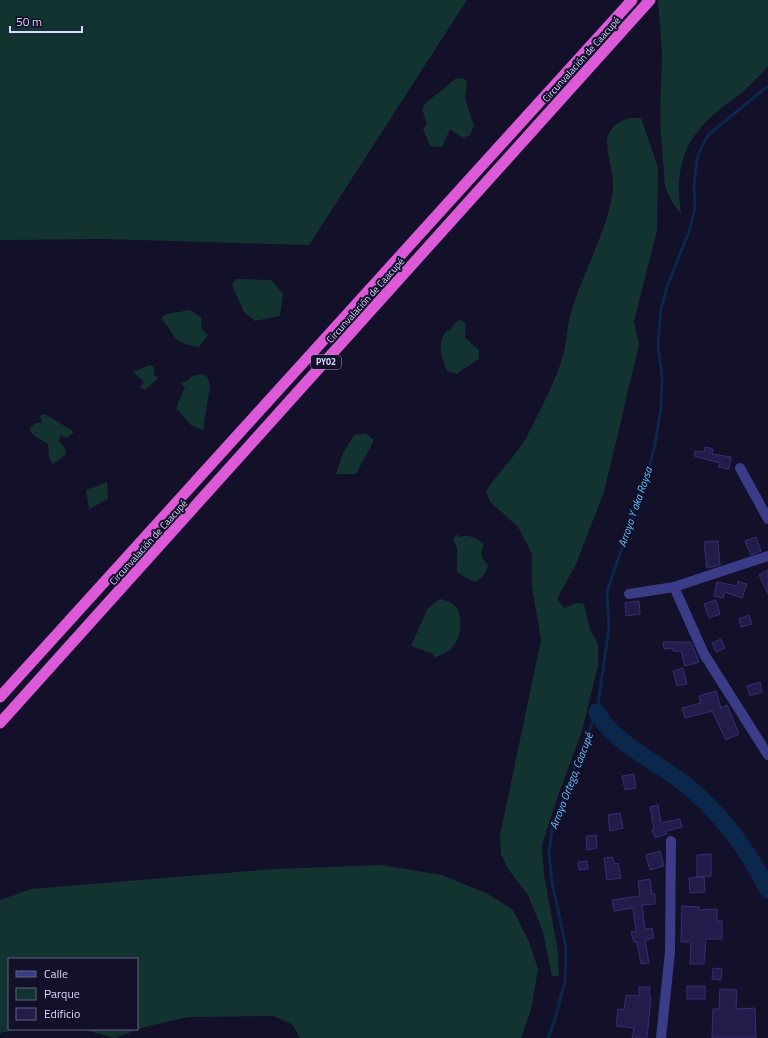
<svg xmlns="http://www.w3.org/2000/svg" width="768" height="1038" viewBox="0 0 768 1038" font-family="'Titillium Web',sans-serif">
<rect width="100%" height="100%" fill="#131029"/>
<!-- green -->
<path fill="#133330" d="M0 0H467L309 245 105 239 0 240Z
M658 0H768V67C760 75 752 84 744 91 710 117 684 133 679 180 678 191 680 203 681 214L672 202 665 187 660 121 662 53Z
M463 78 467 82 465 99 474 126 470 135 463 138 450 129 442 147 430 146 423 129 427 123 422 110 425 104 455 79Z
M629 118H641L658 168 657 230 634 321 639 345 604 492 576 564 557 599 564 608 576 603 584 604 590 630 598 644V665L582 731 556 801 542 845 544 875 558 952 559 976H552L543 932 528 895 508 869 501 854 500 835 541 640 532 587V554L518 527 490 502 486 491C498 472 515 457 526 438 540 411 556 381 564 352 567 340 567 328 570 316 579 284 595 254 605 223 609 210 614 194 613 181 611 154 594 130 629 118Z
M236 279 271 280 283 294 280 316 255 321 244 312 232 285Z
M190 310 202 318 201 328 208 335 199 347C169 341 179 339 161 318L166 314Z
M459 319 466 324 465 338 479 350V359L456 374 447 371C441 356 437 345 446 331L450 330Z
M150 365 154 367V375L158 378 145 390 140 387 144 382 133 372Z
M203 374 208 378 210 387 203 430 191 425 176 408 185 387 180 383 188 381 192 376Z
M45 414 74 432 67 438 60 435 59 441 66 450 65 455 53 464 49 458 48 444 33 435 29 429 36 423H42L40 416Z
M365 433 373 439V442L356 474H336L343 453 354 435Z
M107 482 108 499 89 509 86 490Z
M456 534 459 537C470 534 475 538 484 544 479 553 482 559 488 565 487 573 482 579 474 582L457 572V548L453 540Z
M440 599C443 600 449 601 452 603 465 612 462 639 451 649 446 653 439 655 434 658L433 654 411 646 428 608Z
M380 865 442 875 488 894 513 910 529 942 538 969 531 1010 521 1038H300L292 1024 273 1016 188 1017 145 1027 115 1038 81 1029H137V959H9V1029H21L0 1033V900L31 889 275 869Z"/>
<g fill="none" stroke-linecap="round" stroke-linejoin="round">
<!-- stream -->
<path stroke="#0c274c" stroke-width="3" d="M548 1038 554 1022 565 982 566 948 552 882 549 853 552 830 581 750 597 712 609 627 607 592 649 468 655 444 661 408 662 376 658 346 661 309 667 287 690 229 695 207 694 185 697 159 702 146 709 134 768 86"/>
<!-- river -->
<path stroke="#0c274c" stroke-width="17" d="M597 712C609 739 657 763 681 781 719 810 747 848 768 890"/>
</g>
<!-- building -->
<path fill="#221c4a" stroke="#372d76" d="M705 447 713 449 712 454 731 457 729 469 718 467 720 463 694 456 695 451 704 452Z
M756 537 761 551 751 555 745 541Z
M718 541 720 565 707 568 704 542Z
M768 570V594L759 575Z
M738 581 747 584 742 598 725 592 723 598 714 596 717 582 737 586Z
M716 600 720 614 709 618 704 604Z
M639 601 640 614 626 616 625 603Z
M749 615 752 624 741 627 739 619Z
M721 639 725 648 716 652 712 643Z
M663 642H691L699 662 685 666 681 651H673V648L664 649Z
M683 668 687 684 677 686 673 671Z
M760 682 762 692 750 696 747 686Z
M716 691 721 708 727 705 739 734 726 740 712 711 685 718 682 708 701 703 699 696Z
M634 774 636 788 625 790 622 776Z
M658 805 661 823 680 819 682 827 666 831 667 834 655 838 652 830 654 829 650 807Z
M620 813 623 828 610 831 608 815Z
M596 835 597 848 587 850 586 836Z
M660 851 664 866 650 870 646 855Z
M711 854V876L697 877V855Z
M612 857 615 864 618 863 621 878 607 880 604 858Z
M587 861 588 869 579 870 578 862Z
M704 877 705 892 690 893 689 878Z
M650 879 652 894H655V904L642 905 645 929 652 928 654 938 645 940 649 963 641 964 637 942H634L631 932 636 931 633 908 614 911 612 900 640 896 638 881Z
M682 906 699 907V910L717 909V921H722V939H706L704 964H690L691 942H681Z
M713 968 722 969 721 980 712 979Z
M687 986H705V999H687Z
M639 987H650L649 996 651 997 647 1038H632L634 1028 616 1026 618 1009 624 1010 626 995 639 996Z
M720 989 737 990 736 1009 755 1008 756 1038H712L713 1009H719Z"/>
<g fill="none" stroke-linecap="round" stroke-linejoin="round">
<!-- minor -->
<path stroke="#3a3c88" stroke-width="10" d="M740 468 768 519
M674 587 704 654 768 755
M629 594 674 587 768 556
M661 1038 670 952 671 841"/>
<!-- trunk -->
<path stroke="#dc59d8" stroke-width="11" d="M0 697 632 0
M0 723 650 0"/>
</g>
<g text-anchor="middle" stroke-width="4" stroke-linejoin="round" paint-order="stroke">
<!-- shield labels -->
<rect fill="#131029" stroke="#9e9cbf" stroke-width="1" x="311" y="355" width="30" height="14" rx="3"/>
<g font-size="9" font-weight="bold" fill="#dad8ff">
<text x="326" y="365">PY02</text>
</g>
<!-- street labels -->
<g font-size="10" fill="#dad8ff" stroke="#131029">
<text transform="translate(581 59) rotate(-48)" y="4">Circunvalación de Caacupé</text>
<text transform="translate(365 300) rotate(-48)" y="4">Circunvalación de Caacupé</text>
<text transform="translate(148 542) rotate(-48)" y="4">Circunvalación de Caacupé</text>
</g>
<!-- water labels -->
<g font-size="11" font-style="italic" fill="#66c1ff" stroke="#131029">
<text transform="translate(635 507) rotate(-71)" y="4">Arroyo Y aka Roysa</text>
<text transform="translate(571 781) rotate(-69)" y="4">Arroyo Ortega, Caacupé</text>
</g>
</g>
<!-- legend -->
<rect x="8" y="958" width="130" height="72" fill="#131029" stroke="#63607f"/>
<rect x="16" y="971" width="20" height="6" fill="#3a3c88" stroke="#63607f"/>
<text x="44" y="978" font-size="12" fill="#dad8ff">Calle</text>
<rect x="16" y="988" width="20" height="12" fill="#133330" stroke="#63607f"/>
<text x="44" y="998" font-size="12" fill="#dad8ff">Parque</text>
<rect x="16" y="1008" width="20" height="12" fill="#221c4a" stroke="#63607f"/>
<text x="44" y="1018" font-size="12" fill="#dad8ff">Edificio</text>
<!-- scale -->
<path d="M10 26v6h72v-6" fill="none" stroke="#dad8ff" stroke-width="2"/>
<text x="16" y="26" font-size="12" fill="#dad8ff" stroke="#131029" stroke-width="3" paint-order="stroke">50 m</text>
</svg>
